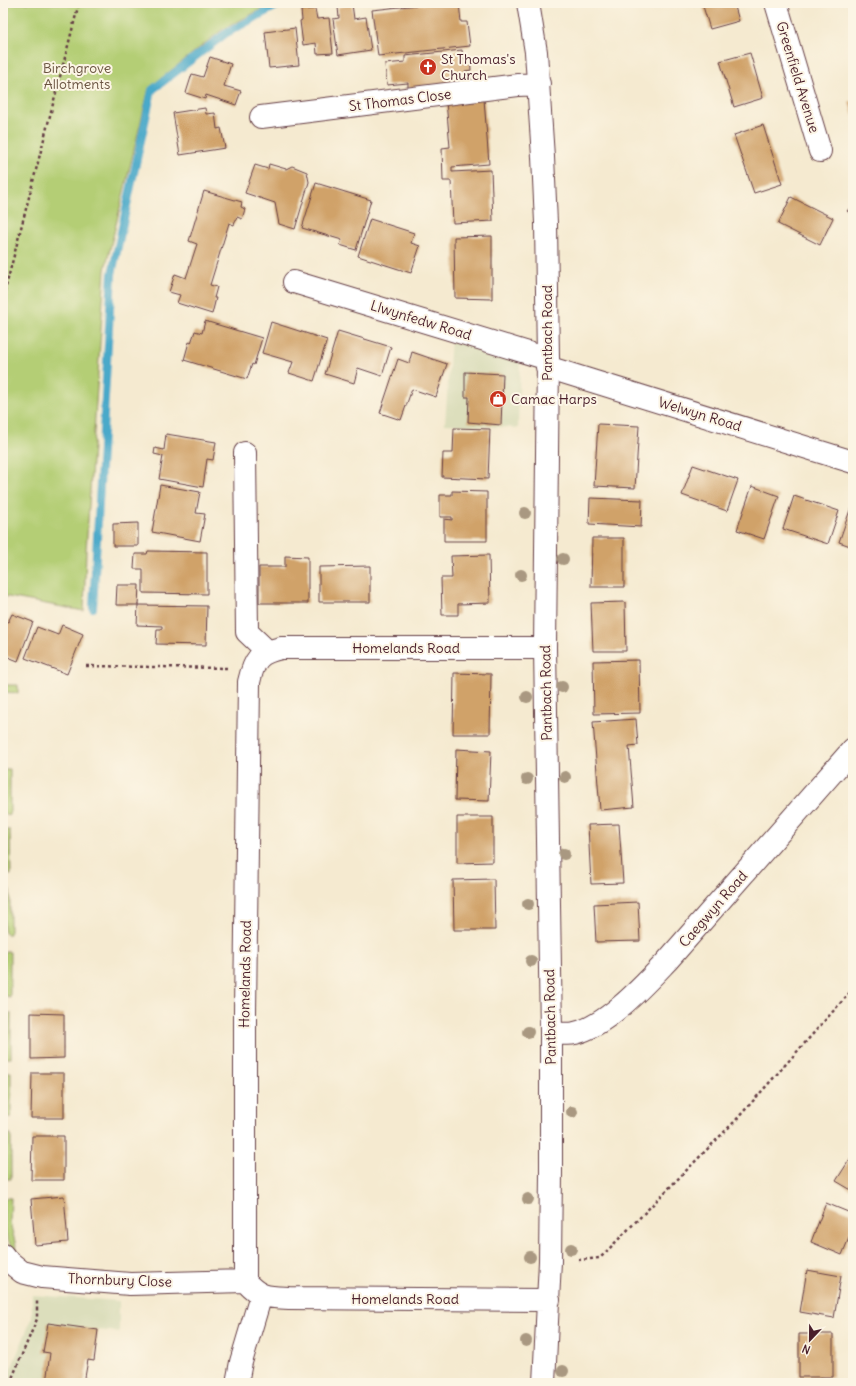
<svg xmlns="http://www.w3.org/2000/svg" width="856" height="1386" viewBox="0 0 856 1386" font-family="Delius,sans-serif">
<rect width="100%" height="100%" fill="#fcf5e5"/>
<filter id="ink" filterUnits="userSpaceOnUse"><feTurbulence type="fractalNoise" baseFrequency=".025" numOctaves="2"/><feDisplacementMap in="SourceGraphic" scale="8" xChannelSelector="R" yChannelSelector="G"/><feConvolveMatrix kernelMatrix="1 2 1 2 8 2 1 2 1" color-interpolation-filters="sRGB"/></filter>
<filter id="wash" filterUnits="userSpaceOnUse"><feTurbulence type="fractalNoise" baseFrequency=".012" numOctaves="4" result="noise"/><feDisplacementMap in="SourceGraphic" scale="16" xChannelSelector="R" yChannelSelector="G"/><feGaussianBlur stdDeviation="0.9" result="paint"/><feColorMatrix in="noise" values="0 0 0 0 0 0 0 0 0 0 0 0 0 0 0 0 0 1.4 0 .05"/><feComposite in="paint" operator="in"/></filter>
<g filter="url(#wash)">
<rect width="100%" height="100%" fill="#f5ead0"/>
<!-- built -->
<path fill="#dcdebc" d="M451 340 520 361 518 428 445 424Z
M32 1295 119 1301V1332L98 1330 94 1361 88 1360 84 1383H5L32 1318Z"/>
<!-- green -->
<path fill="#b4ce74" stroke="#7f7650" d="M3 3H273L222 30 149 88 105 270 86 550 84 611 3 596Z
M3 685H18V693L3 692Z
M6 769H10V815L6 814 3 812V773Z
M6 830H10L11 875 7 874 4 870V833Z
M7 890H10V934H6L4 931V892Z
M5 952H10V997L3 995V955Z
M3 1013H11V1058H4Z
M4 1072H11V1117H4Z
M4 1134H11V1179H4Z
M3 1198H11L10 1223 18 1253C1 1238 3 1219 3 1198Z"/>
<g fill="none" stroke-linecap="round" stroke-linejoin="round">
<!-- stream -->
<path stroke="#4aa9c9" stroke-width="8" d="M93 608 112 274 152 90 225 34 282 3"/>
</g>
<g id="blocks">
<!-- building -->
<path fill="#d0a269" d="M437 3H459L461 22H467L470 46 378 56 372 10Z
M702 3H734L739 21 710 29Z
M352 4 354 19 366 17 371 50 338 55 333 19 339 18 338 7Z
M315 9 317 19 329 18 333 53 317 54 316 43 303 45 300 21 302 20 301 10Z
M295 28 299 65 269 68 265 32Z
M462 50 463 59 470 58 471 70 465 71 466 81 408 88V83L387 85 385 64 405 62V56Z
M750 53 763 98 734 107 720 61Z
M210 57 231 64 224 86 241 91 236 105 206 95 205 99 186 93 192 74 203 77Z
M484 99 489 164 452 167V172L491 170 493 221 453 223 451 181H443L442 148 450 147 446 101Z
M853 100V116L849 102Z
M205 108 206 114 215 113 217 129 221 128 225 148 180 155 173 113Z
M763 125 782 184 754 193 734 135Z
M269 164 286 169 292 166 307 172 309 182 295 229 279 224 275 203 245 193 255 165 268 169Z
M316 183 371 200 356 250 340 245 342 240 302 228Z
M204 191 242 202 241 207 245 209 242 219 237 217 234 225 229 223 210 285 217 287 214 298H216L212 314 177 303 180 295 169 292 175 274 186 278 197 244 189 241Z
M791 197 833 218 820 245 778 224Z
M853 204V216L847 211Z
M370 219 414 233 411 243 420 246 411 273 358 256Z
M492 236V299L455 298 454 237Z
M205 321 262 338 254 365 252 364 247 379 184 360 189 342 191 343 195 331 202 333Z
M271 322 327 340 314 381 289 373 293 362 262 353Z
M338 331 391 347 382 376 358 368 354 383 325 374Z
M412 352 447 364 436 397 412 389 401 420 380 413 398 359 409 363Z
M465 372 503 374 501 425 468 422 469 397H465Z
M598 424 639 426 635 488 594 486Z
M454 428 490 429 488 479 442 477 443 453H453Z
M166 434 216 442 213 460 207 459 203 487 159 479 163 456 154 454 155 448 164 450Z
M693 465 738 480 727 511 682 495Z
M160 485 200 492 196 513 205 514 200 541 152 532Z
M752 486 779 496 764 539 737 530Z
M452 491 487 492V541H444V519L452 520V517H440V495H452Z
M794 496 839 511 828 544 783 529Z
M590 498 642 500 641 527 589 524Z
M850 510 853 511V547L839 542Z
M138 523V546H113V524Z
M592 538H624V587H591Z
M148 551 207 552V594L143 593V569H134L135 554H147Z
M489 555 490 603 458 604V615H442L441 578H452L451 556Z
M285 556 308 557V603H259V567H285Z
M370 566V602H319V567Z
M117 585H139L138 605H116Z
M625 602 626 651H593L591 603Z
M138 605 207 606 206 645 156 644 157 629H162V626L137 625Z
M12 614 33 622 18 661 3 655V620L8 622Z
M62 625 83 634 67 674 25 658 37 627 58 635Z
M639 660 640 713 594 714 593 661Z
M454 673 491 674 490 734H453Z
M636 719 638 745 629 746 634 807 600 810 593 722Z
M456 749 491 751 489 801 455 800Z
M457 817H493V862L457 863Z
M619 824 623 883 591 884 588 825Z
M494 879 495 930H454L453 880Z
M638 902 640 941 596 942 594 904Z
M31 1013 64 1014V1058L31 1059Z
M32 1073H64V1118H31Z
M32 1136H64V1180H31Z
M853 1154V1191L836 1181Z
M64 1196 68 1242 35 1245 31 1199Z
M826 1203 853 1214V1228L842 1255 811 1242Z
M807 1270 841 1276 834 1318 800 1312Z
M48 1323 98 1330 94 1361 88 1360 84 1383H46L50 1353 43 1352Z
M799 1334H833V1377H799Z"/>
</g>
</g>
<g filter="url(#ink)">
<use href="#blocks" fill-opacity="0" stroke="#643d44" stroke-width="1"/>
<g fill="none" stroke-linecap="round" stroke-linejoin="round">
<!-- minor casing -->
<g stroke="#643d44" stroke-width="24">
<path id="minor" d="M528 3 536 52 543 157 546 223 548 359 545 648 551 1033V1173L550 1261 544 1383
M776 3 820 151
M261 117 518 85 539 84
M294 282 548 359
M547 367 853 462
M245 453 247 632 267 651
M545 648H281C258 653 254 660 249 682L245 1012V1281C260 1298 267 1297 289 1298L549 1300
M551 1033C559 1033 568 1035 575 1033 607 1026 645 984 667 961L853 749
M3 1255 6 1259 22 1272 42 1277 130 1284 245 1281
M237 1383 241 1362 261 1295"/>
</g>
<!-- path -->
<path stroke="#643d44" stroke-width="2.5" stroke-dasharray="3 3" stroke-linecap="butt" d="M3 298 79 3
M86 666 229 668
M578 1260 600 1258 736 1120 853 989
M10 1383 37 1319V1301"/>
<!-- minor -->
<use href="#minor" stroke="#fff" stroke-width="22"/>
</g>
<!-- trees -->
<g fill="#a99881">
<circle cx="525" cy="513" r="6"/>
<circle cx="563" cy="559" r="6"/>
<circle cx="521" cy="575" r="6"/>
<circle cx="562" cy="687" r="6"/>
<circle cx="527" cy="697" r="6"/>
<circle cx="565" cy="777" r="6"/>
<circle cx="527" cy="779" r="6"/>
<circle cx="564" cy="854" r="6"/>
<circle cx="528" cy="904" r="6"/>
<circle cx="531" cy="961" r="6"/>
<circle cx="528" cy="1032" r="6"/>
<circle cx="572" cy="1112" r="6"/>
<circle cx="528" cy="1199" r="6"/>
<circle cx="571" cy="1249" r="6"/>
<circle cx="530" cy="1257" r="6"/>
<circle cx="526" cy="1341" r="6"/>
<circle cx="563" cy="1371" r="6"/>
</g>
</g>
<!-- icons -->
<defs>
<g id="church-disc" transform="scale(0.9)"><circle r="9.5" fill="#c8321e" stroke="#fcf5e5"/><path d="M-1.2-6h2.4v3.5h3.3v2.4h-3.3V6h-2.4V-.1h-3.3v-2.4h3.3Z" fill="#fff"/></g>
<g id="shop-disc" transform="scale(0.9)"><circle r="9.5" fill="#c8321e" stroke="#fcf5e5"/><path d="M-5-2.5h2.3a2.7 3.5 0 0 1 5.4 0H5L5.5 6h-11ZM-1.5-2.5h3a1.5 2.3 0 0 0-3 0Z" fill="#fff"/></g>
</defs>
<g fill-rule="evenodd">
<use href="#church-disc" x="428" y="67"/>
<use href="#shop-disc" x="498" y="399"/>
</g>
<g text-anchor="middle" stroke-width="4" stroke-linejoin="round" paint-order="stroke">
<!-- poi labels -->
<g font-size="14" fill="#4a1f2b" stroke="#fcf5e5" text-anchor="start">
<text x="441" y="64">St Thomas's<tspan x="441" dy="16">Church</tspan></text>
<text x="511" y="404">Camac Harps</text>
</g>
<!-- park labels -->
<g font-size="14" fill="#6a5441" stroke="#fcf5e5">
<text x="77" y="73">Birchgrove<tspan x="77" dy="16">Allotments</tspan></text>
</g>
<!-- street labels -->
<g font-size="14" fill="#4a1f2b" stroke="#fcf5e5">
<text transform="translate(798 77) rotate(73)" y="5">Greenfield Avenue</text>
<text transform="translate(400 100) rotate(-7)" y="5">St Thomas Close</text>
<text transform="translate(421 320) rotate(17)" y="5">Llwynfedw Road</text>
<text transform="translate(547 333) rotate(-90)" y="5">Pantbach Road</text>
<text transform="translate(700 414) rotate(17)" y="5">Welwyn Road</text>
<text x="406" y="653">Homelands Road</text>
<text transform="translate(546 693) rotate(-91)" y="5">Pantbach Road</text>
<text transform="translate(713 909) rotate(-49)" y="5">Caegwyn Road</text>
<text transform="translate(245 974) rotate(-89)" y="5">Homelands Road</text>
<text transform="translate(550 1017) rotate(-91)" y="5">Pantbach Road</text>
<text transform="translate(120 1280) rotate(2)" y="5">Thornbury Close</text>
<text x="405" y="1304">Homelands Road</text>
</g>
</g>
<!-- margin -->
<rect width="856" height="1386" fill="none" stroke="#fcf5e5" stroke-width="16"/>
<!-- north arrow -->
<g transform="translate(810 1340) rotate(202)" stroke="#fcf5e5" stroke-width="3" paint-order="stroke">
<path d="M0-3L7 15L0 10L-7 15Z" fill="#4a1f2b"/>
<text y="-6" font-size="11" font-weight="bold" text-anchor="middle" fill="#4a1f2b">N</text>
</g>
</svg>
